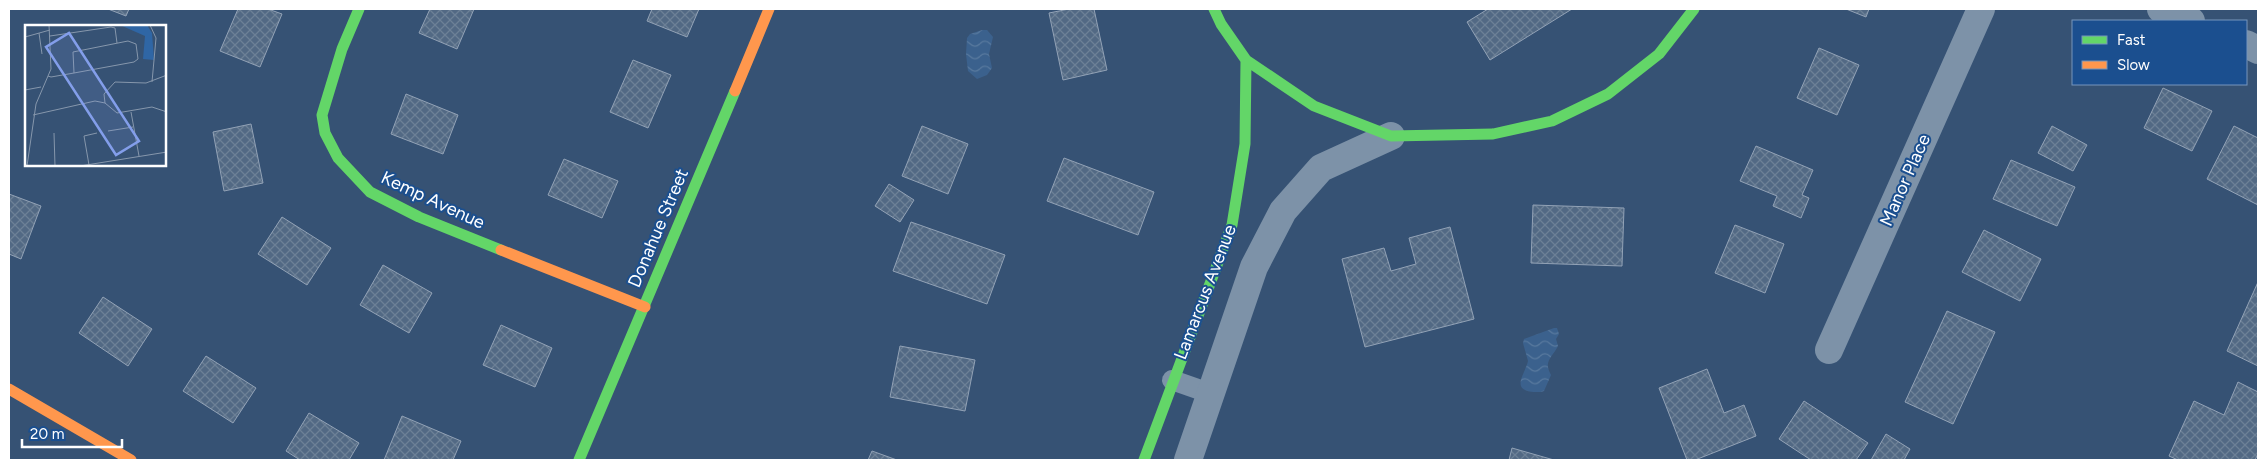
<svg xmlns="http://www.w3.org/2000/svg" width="2267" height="469" viewBox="0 0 2267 469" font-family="Figtree,sans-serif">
<defs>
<pattern id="water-waves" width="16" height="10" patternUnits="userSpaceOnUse" patternTransform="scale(1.25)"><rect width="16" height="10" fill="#3b618d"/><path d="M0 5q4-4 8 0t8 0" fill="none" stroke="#58799e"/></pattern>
<pattern id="building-cross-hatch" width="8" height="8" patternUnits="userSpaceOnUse" patternTransform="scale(1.25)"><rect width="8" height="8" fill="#526984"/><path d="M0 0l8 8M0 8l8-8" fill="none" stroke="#6c8096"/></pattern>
</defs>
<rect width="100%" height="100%" fill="#365274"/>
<!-- water -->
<path fill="url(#water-waves)" d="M982 30H987L993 37 989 54 992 68 987 75 977 79 968 71 966 54 967 38 970 34Z
M1554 328H1557L1559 334 1556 339 1558 346C1552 358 1543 361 1551 375L1544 391 1541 392C1507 393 1525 375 1528 361L1523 343 1524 339Z"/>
<!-- building -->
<path fill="url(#building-cross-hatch)" stroke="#92a2b6" d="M108 9H129L126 16Z
M238 9H268L282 14 260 67 220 51Z
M430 9H474L457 49 419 33Z
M652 9H699L687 37 647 21Z
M1069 9H1094L1107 70 1063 80 1049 13Z
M1488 9H1572L1490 60 1467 22Z
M1846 9H1869L1866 17Z
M1819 48 1859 65 1837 115 1797 98Z
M633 60 671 75 648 128 610 112Z
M2163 88 2212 111 2192 151 2144 128Z
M406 94 458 115 443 154 391 134Z
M251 124 263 183 224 191 213 132Z
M922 126 968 144 948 194 902 176Z
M2052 126 2087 145 2073 171 2038 153Z
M2234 126 2258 138V205L2207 179Z
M1756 146 1813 170 1802 195 1809 198 1801 218 1773 206 1777 196 1740 181Z
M1064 158 1154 192 1138 235 1047 201Z
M564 159 618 181 602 218 548 195Z
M2011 160 2075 187 2057 226 1993 199Z
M889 184 914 200 900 222 875 206Z
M9 194 41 206 21 259 9 254Z
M1533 205 1624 208 1622 266 1531 263Z
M282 217 331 248 307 285 258 254Z
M911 222 1005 255 987 304 893 271Z
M1735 225 1784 244 1765 293 1715 273Z
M1450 227 1474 319 1365 347 1342 259 1384 248 1391 271 1416 264 1409 238Z
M1984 230 2041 259 2020 301 1962 272Z
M383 265 432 293 409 333 360 305Z
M2258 282V366L2227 351Z
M103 297 152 329 128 366 79 333Z
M1947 311 1995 332 1953 424 1905 402Z
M501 325 552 348 535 387 483 365Z
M900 346 975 360 965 411 890 397Z
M206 356 256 388 233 423 183 391Z
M1707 369 1724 413 1744 405 1756 436 1695 460H1687L1659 388Z
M2238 382 2258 392V454L2255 460H2178L2169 456 2194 401 2224 415Z
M1804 401 1868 443 1856 460H1811L1779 439Z
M309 413 359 443 349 460H300L286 451Z
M402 416 461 441 453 460H384Z
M1886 434 1910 449 1904 460H1871Z
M1512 448 1554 460H1509Z
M872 451 897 460H868Z"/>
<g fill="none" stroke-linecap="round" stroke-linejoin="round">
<!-- lane -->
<path stroke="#7d92a8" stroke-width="20" d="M1172 380 1212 394"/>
<!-- street -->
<path stroke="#7d92a8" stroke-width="28" d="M2161 9 2191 21
M2246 44 2258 50
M1829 350 1981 9
M1188 460 1254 267 1283 211 1321 168 1391 136"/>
<!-- fast -->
<path stroke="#63d668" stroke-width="11" d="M359 9 342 49 322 115 325 133 338 158 370 192 419 217 501 250
M1214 9 1221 24 1246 60 1314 106 1391 136 1493 134 1552 121 1608 94 1659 54 1694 9
M579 460 735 91
M1144 460 1232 225 1245 144 1246 60"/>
<!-- slow -->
<path stroke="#ff974d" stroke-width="11" d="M735 91 769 9
M501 250 645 307
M9 389 131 460"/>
</g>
<g text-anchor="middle" stroke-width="4" stroke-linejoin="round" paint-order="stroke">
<!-- street labels -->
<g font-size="18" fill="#fff" stroke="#1b4f8f">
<text transform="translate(1905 180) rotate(-66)" y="6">Manor Place</text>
<text transform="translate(433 200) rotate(25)" y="6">Kemp Avenue</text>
<text transform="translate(658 228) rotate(-67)" y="6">Donahue Street</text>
<text transform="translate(1205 292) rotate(-69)" y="6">Lamarcus Avenue</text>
</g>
</g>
<!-- overview -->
<g transform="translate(25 25)">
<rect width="141" height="141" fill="#365274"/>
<path d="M95 0H122L127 8 129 35 118 34 120 11Z" fill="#2f66a5"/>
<path fill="none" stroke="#8697ac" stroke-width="1" d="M125 0 131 13 127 57M14 8 17 29M25 11 86 2 90 3 92 18M0 12 25 5M23 51 26 52 49 48 109 37 113 34 111 19 103 16 48 27 49 48M0 65 16 62M79 69 80 78 92 88 127 82 142 87M79 69 90 57 121 58 142 50M106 87 114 131M8 90 70 76 80 78M83 106 108 102M29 108 30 141M64 140 59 111 72 108M2 141 11 79 26 44 24 0M55 141 142 127"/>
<path fill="#839eea" fill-opacity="0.15" stroke="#839eea" stroke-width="2.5" d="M44 8 114 116 91 130 21 22Z"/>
<rect width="141" height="141" fill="none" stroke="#fff" stroke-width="2.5"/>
</g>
<!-- border -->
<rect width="2267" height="469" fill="none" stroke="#ffffff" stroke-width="20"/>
<!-- legend -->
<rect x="2072" y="20" width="175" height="65" fill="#1b4f8f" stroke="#7695bc"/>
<rect x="2082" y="36" width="25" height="8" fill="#63d668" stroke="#7695bc"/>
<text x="2117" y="45" font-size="15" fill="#ffffff">Fast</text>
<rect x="2082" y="61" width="25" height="8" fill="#ff974d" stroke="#7695bc"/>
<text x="2117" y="70" font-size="15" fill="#ffffff">Slow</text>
<!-- scale -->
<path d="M22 439v8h100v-8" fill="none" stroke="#ffffff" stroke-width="2.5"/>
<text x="30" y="439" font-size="15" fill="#ffffff" stroke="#1b4f8f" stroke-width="4" paint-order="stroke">20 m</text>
</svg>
